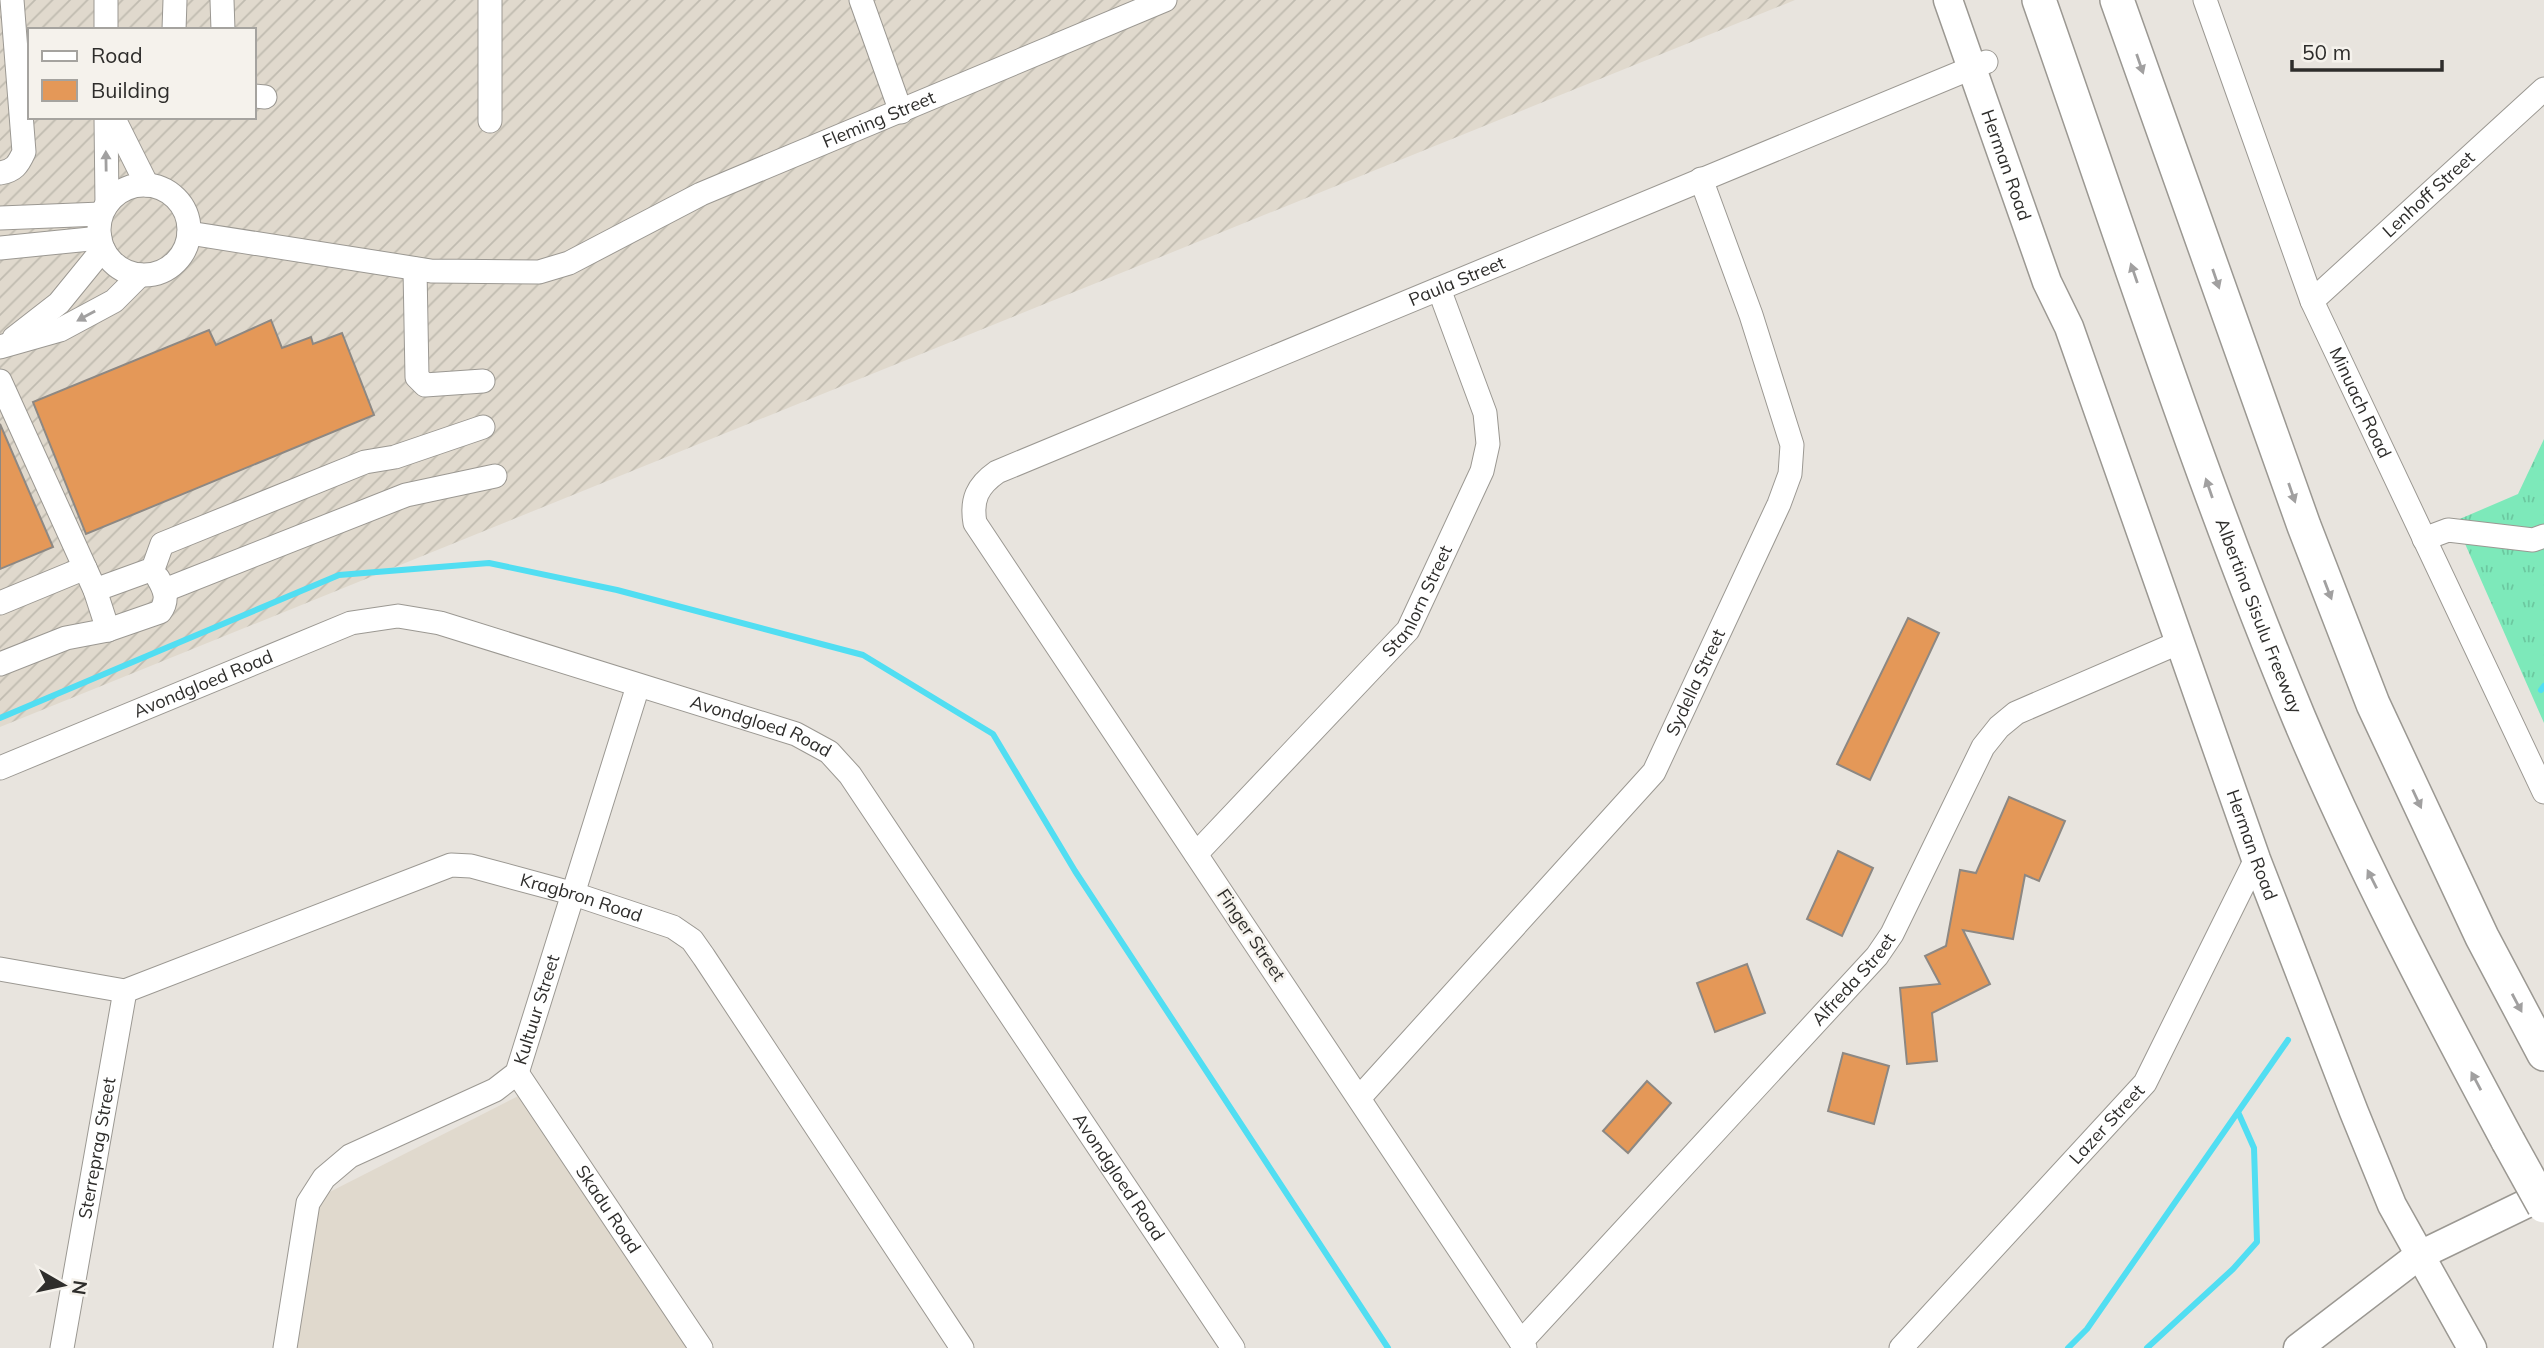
<svg xmlns="http://www.w3.org/2000/svg" width="2544" height="1348" viewBox="0 0 2544 1348" font-family="Mulish,sans-serif">
<defs>
<pattern id="industrial-furrows" width="10" height="10" patternUnits="userSpaceOnUse" patternTransform="scale(1.75)"><rect width="10" height="10" fill="#e0d9cd"/><path d="M-1 1l2-2M0 10L10 0M9 11l2-2" fill="none" stroke="#c0bbb0"/></pattern>
<pattern id="grass-tufts" width="24" height="20" patternUnits="userSpaceOnUse" patternTransform="scale(1.75)"><rect width="24" height="20" fill="#7de9ba"/><path d="M3 7l-1-3M5 7V3M7 7l1-3M15 17l-1-3M17 17v-4M19 17l1-3" fill="none" stroke="#6cc8a0"/></pattern>
</defs>
<rect width="100%" height="100%" fill="#e8e4de"/>
<!-- built -->
<path fill="#e0d9cd" d="M528 1091 693 1348H283L308 1203Z"/>
<!-- industrial -->
<path fill="url(#industrial-furrows)" fill-rule="evenodd" d="M0 0H1795L0 727ZM30 30H254V117H30Z"/>
<!-- grass -->
<path fill="url(#grass-tufts)" d="M2544 439V723L2455 521 2518 494Z"/>
<g fill="none" stroke-linecap="round" stroke-linejoin="round">
<!-- stream -->
<path stroke="#51def2" stroke-width="6" d="M2541 690 2544 686
M0 718 339 575 489 563 617 590 863 655 993 734 1075 871 1388 1348
M2068 1348 2087 1329 2288 1040
M2147 1348 2233 1269 2257 1242 2254 1148 2238 1112"/>
</g>
<!-- building -->
<path fill="#e49858" stroke="#8d8883" stroke-width="2" d="M271 320 282 348 311 337 313 344 342 333 374 415 86 534 33 402 209 330 216 345Z
M0 424 53 547 0 569Z
M1908 618 1939 633 1870 780 1837 764Z
M2009 797 2065 821 2039 881 2025 875 2013 939 1963 930 1990 984 1932 1013 1937 1061 1907 1064 1900 988 1940 984 1925 956 1946 946 1960 870 1976 873Z
M1838 851 1873 868 1842 936 1807 919Z
M1747 964 1765 1013 1715 1032 1697 983Z
M1843 1053 1889 1066 1874 1124 1828 1111Z
M1647 1081 1671 1103 1628 1153 1603 1131Z"/>
<g fill="none" stroke-linecap="round" stroke-linejoin="round">
<!-- minor casing -->
<g stroke="#9b9892" stroke-width="25">
<g id="minor">
<path d="M222 0 223 30"/>
<path d="M490 0V121"/>
<path d="M861 0 901 112"/>
<path id="s1" d="M2205 0 2312 301 2544 792"/>
<path d="M106 30V0"/>
<path d="M174 30 175 0"/>
<path d="M254 96 265 97"/>
<path d="M106 117 107 204"/>
<path d="M113 117 147 185"/>
<path d="M0 173C14 171 18 165 24 152L12 0"/>
<circle cx="144" cy="230" r="45"/>
<path d="M0 218 101 214"/>
<path id="s2" d="M189 233 431 271 539 272 569 263 701 194 1165 0"/>
<path d="M0 248 100 238"/>
<path d="M415 269 417 377 425 385 483 381"/>
<path id="s3" d="M2312 301 2544 89"/>
<path d="M14 338 59 303 103 249"/>
<path d="M0 347 60 330 114 301 140 275"/>
<path d="M0 381 95 590 108 630"/>
<path d="M2424 539 2448 530 2533 540 2544 536"/>
<path d="M95 590 153 569 162 544 365 462 395 457 483 427"/>
<path d="M165 590 406 495 495 476"/>
<path d="M0 603 85 568"/>
<path d="M0 664 66 638 108 630 160 612C169 600 165 590 158 578"/>
<path id="s4" d="M0 768 351 623 398 616 440 623 796 734 829 752 850 775 1233 1348"/>
<path id="s5" d="M1196 854 1408 630 1482 471 1488 444 1485 413 1439 289"/>
<path id="s6" d="M0 969 125 991 451 865 471 866 571 893 673 927 692 940 704 957 962 1348"/>
<path id="s7" d="M517 1073 701 1348"/>
<path id="s8" d="M1360 1097 1654 772 1779 504 1790 474 1792 445 1751 315 1701 179"/>
<path id="s9" d="M1521 1342 1877 956 1892 934 1983 747 1999 727 2016 713 2178 643"/>
<path id="s10" d="M62 1348 125 991"/>
<path id="s11" d="M285 1348 308 1203 324 1178 350 1156 495 1090 517 1073 638 686"/>
<path id="s12" d="M1525 1348 975 523C971 500 977 486 997 472L1986 62"/>
<path id="s13" d="M1901 1348 2145 1083 2256 859"/>
</g>
</g>
<!-- major casing -->
<g stroke="#9b9892" stroke-width="31">
<g id="major">
<path id="s14" d="M1948 0 2047 282 2069 327 2256 859 2354 1112 2392 1205 2472 1348"/>
<path d="M2298 1348 2418 1256 2544 1195"/>
</g>
</g>
<!-- highway casing -->
<g stroke="#9b9892" stroke-width="36">
<g id="highway">
<path id="s15" d="M2039 0C2123 240 2201 483 2299 718 2360 863 2434 1003 2508 1141"/>
<path d="M2117 0 2304 526 2373 704 2482 937 2544 1054"/>
</g>
</g>
<!-- minor -->
<use href="#minor" stroke="#fff" stroke-width="23"/>
<!-- major -->
<use href="#major" stroke="#fff" stroke-width="28"/>
<!-- highway -->
<use href="#highway" stroke="#fff" stroke-width="33"/>
<!-- highway-bridge casing -->
<g stroke="#9b9892" stroke-width="36" stroke-linecap="butt">
<path id="highway-bridge" d="M2508 1141 2544 1206"/>
</g>
<!-- highway-bridge -->
<use href="#highway-bridge" stroke="#fff" stroke-width="33"/>
</g>
<!-- one-way arrows -->
<defs><path id="oneway-solid" d="M-6-.8H1V-3.2L6.5 0L1 3.2V.8H-6Z" transform="scale(1.75)"/></defs>
<g fill="#a1a0a0">
<use href="#oneway-solid" transform="translate(2140 64) rotate(71)"/>
<use href="#oneway-solid" transform="translate(106 161) rotate(-91)"/>
<use href="#oneway-solid" transform="translate(2134 273) rotate(-109)"/>
<use href="#oneway-solid" transform="translate(2216 279) rotate(71)"/>
<use href="#oneway-solid" transform="translate(86 316) rotate(151)"/>
<use href="#oneway-solid" transform="translate(2209 488) rotate(-109)"/>
<use href="#oneway-solid" transform="translate(2292 493) rotate(71)"/>
<use href="#oneway-solid" transform="translate(2328 590) rotate(69)"/>
<use href="#oneway-solid" transform="translate(2417 799) rotate(65)"/>
<use href="#oneway-solid" transform="translate(2372 879) rotate(-117)"/>
<use href="#oneway-solid" transform="translate(2517 1003) rotate(62)"/>
<use href="#oneway-solid" transform="translate(2476 1081) rotate(-118)"/>
</g>
<g text-anchor="middle" stroke-width="5" stroke-linejoin="round" paint-order="stroke">
<!-- street labels -->
<g font-size="18" fill="#2e2d2b" stroke="#f5f2ec">
<text dy="6" stroke="none"><textPath href="#s2" startOffset="726">Fleming Street</textPath></text>
<text dy="6" stroke="none"><textPath href="#s14" startOffset="175">Herman Road</textPath></text>
<text dy="6" stroke="none"><textPath href="#s3" startOffset="158">Lenhoff Street</textPath></text>
<text dy="6" stroke="none"><textPath href="#s12" startOffset="1549">Paula Street</textPath></text>
<text dy="6" stroke="none"><textPath href="#s1" startOffset="432">Minuach Road</textPath></text>
<text dy="6" stroke="none"><textPath href="#s5" startOffset="338">Stanlorn Street</textPath></text>
<text dy="6" stroke="none"><textPath href="#s15" startOffset="654">Albertina Sisulu Freeway</textPath></text>
<text dy="6" stroke="none"><textPath href="#s8" startOffset="537">Sydella Street</textPath></text>
<text dy="6" stroke="none"><textPath href="#s4" startOffset="220">Avondgloed Road</textPath></text>
<text dy="6" stroke="none"><textPath href="#s4" startOffset="807">Avondgloed Road</textPath></text>
<text dy="6" stroke="none"><textPath href="#s14" startOffset="898">Herman Road</textPath></text>
<text dy="6" stroke="none"><textPath href="#s6" startOffset="611">Kragbron Road</textPath></text>
<text transform="translate(1251 935) rotate(56)" y="6">Finger Street</text>
<text dy="6" stroke="none"><textPath href="#s9" startOffset="492">Alfreda Street</textPath></text>
<text dy="6" stroke="none"><textPath href="#s11" startOffset="464">Kultuur Street</textPath></text>
<text dy="6" stroke="none"><textPath href="#s13" startOffset="304">Lazer Street</textPath></text>
<text dy="6" stroke="none"><textPath href="#s10" startOffset="203">Sterreprag Street</textPath></text>
<text dy="6" stroke="none"><textPath href="#s4" startOffset="1395">Avondgloed Road</textPath></text>
<text dy="6" stroke="none"><textPath href="#s7" startOffset="164">Skadu Road</textPath></text>
</g>
</g>
<!-- legend -->
<rect x="28" y="28" width="228" height="91" fill="#f5f2ec" stroke="#a5a39f" stroke-width="2"/>
<rect x="42" y="51" width="35" height="10" fill="#ffffff" stroke="#a5a39f" stroke-width="2"/>
<text x="91" y="63" font-size="21" fill="#2e2d2b">Road</text>
<rect x="42" y="80" width="35" height="21" fill="#e49858" stroke="#a5a39f" stroke-width="2"/>
<text x="91" y="98" font-size="21" fill="#2e2d2b">Building</text>
<!-- north arrow -->
<g transform="translate(63 1285) rotate(99)" stroke="#f5f2ec" stroke-width="5" paint-order="stroke">
<path d="M0-5L12 26L0 18L-12 26Z" fill="#2e2d2b"/>
<text y="-10" font-size="19" font-weight="bold" text-anchor="middle" fill="#2e2d2b">N</text>
</g>
<!-- scale -->
<path d="M2292 60v10h150v-10" fill="none" stroke="#2e2d2b" stroke-width="3.5"/>
<text x="2302" y="60" font-size="21" fill="#2e2d2b" stroke="#f5f2ec" stroke-width="5" paint-order="stroke">50 m</text>
</svg>
